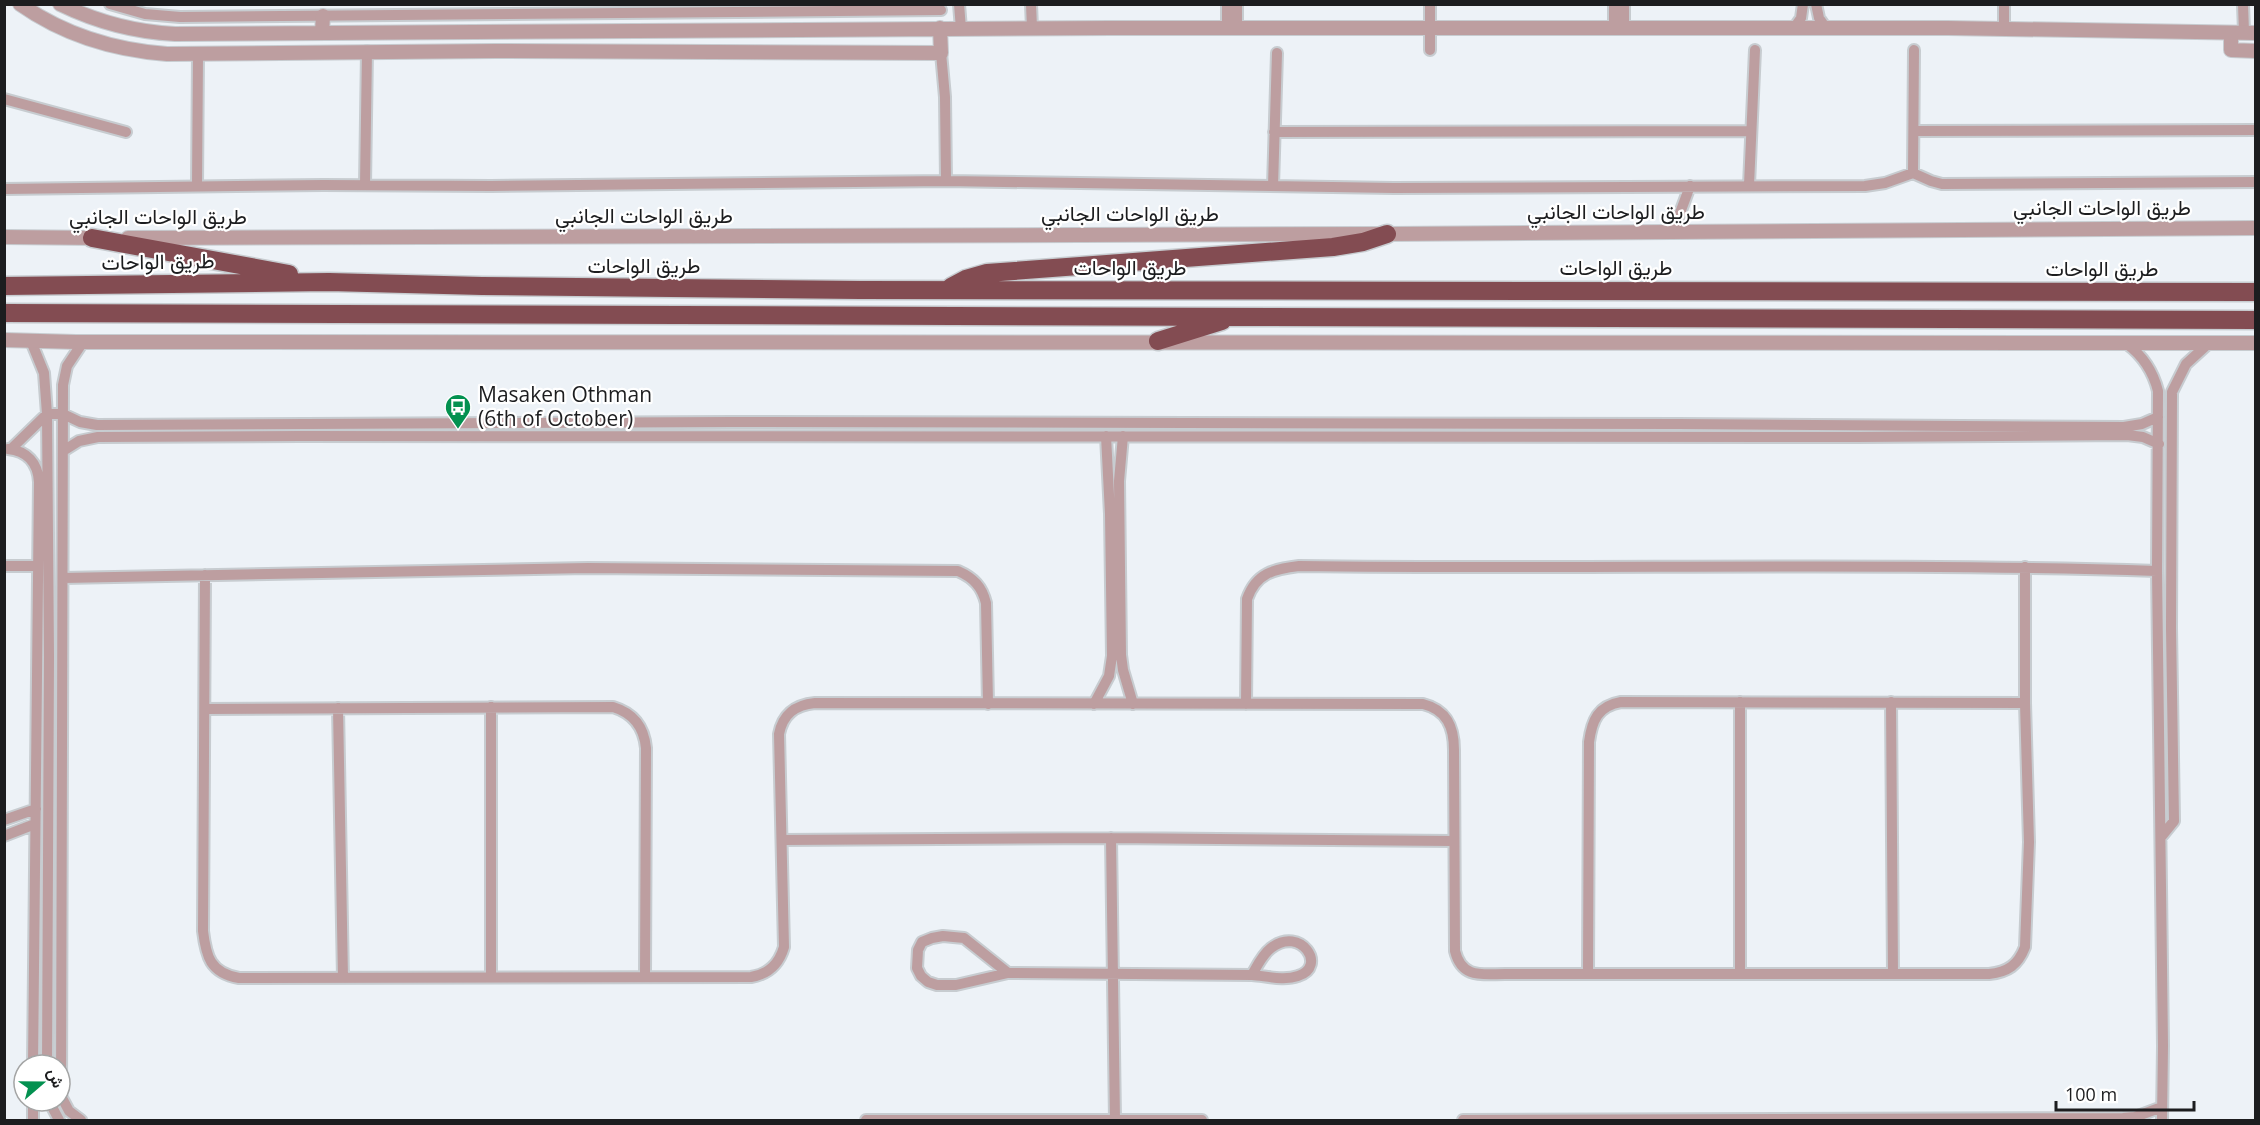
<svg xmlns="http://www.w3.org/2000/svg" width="2260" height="1125" viewBox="0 0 2260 1125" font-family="'Open Sans',Vazirmatn,sans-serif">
<rect width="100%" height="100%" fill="#edf2f7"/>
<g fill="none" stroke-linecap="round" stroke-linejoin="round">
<!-- minor casing -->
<g stroke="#c7ccd0" stroke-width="14">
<path id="minor" d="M110 4 145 14 180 17 941 10
M959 4 961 29
M1031 4 1032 28
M1227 4V28
M1237 4V28
M1816 4 1819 18 1826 28
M2243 4 2244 32
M1614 28V4
M1624 28V4
M1794 28 1801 18 1803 4
M2004 29V4
M1430 50V4
M941 53 945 97 946 181
M4 99 126 132
M1914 131 2256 130
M1274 132 1751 131
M1913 173 1914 50
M365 185 367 51
M1749 185 1755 50
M197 186 198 54
M1273 186 1277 53
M4 189 323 185 491 186 946 181 1394 188 1865 186 1885 183 1913 173 1931 181 1942 184 2256 182
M1673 232 1690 186
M31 341 44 373 47 414 49 656 47 1065
M2127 344C2143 356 2153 371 2158 391L2157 571 2163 1046 2162 1120
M1123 436 1119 481 1121 655 1123 670 1133 704
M8 449C27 451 38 463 39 482L33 1065
M11 449 47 414H63L80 422 97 425 732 422 1678 424 2124 427 2142 424 2158 417
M63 451 79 441 98 437 300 436 1858 437 2127 435 2143 437 2159 444
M4 566H38
M205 575 203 931C206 956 210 973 239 978L751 977C769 974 779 964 784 947L779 734C783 714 795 705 815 703L1423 704C1447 710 1454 727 1454 750L1455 951C1462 979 1482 974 1505 974H1989C2008 972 2018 965 2025 947L2029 842 2025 703V567
M63 578 588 568 958 571C974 578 982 587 986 603L988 704
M1891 702 1893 974
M1094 704 1109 676 1112 656 1110 514 1106 436
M1246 704 1247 599C1256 573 1274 569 1299 566 1585 570 1871 562 2157 571
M491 707V977
M338 708 343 978
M205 709 613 707C633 713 644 727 646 748L645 977
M4 820 36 809
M4 836 35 824
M2161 837 2174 821 2171 628 2172 392 2186 364 2209 343
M1111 838 1115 1120
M782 840 1111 838 1454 841
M1008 973 956 985H937L928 982 921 976 917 968 918 950 922 942 932 938 943 936 964 938 1008 973 1252 975C1266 976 1284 981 1298 976 1328 967 1301 925 1271 948 1262 955 1257 966 1252 975
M1588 974 1589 742C1592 720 1598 706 1621 702L2025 703
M1740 974V702
M49 1101 59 1120
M33 1120V1101
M81 1120 69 1111 61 1096 63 385 67 366 83 342
M866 1120H1202
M1463 1120 2123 1118 2135 1117 2162 1107"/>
</g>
<!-- tertiary casing -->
<g stroke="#c7ccd0" stroke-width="16">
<path id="tertiary" d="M20 4C64 35 114 50 167 54L495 51 941 53 940 28
M60 4C97 22 134 32 175 34L1111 28H1948L2256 33
M322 32 323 16
M2231 33V50L2256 51
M4 237 99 238
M128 238 1387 234 2256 228
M4 340 76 342 2256 343"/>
</g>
<!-- trunk casing -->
<g stroke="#c7ccd0" stroke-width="21">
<path id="trunk" d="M92 238 289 274
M4 286 329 282 482 286 860 290 2256 292
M951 287 966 279 987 273 1333 247 1363 242 1387 234
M4 313 2256 320
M1158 341 1222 321"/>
</g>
<!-- minor -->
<use href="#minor" stroke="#bd9ea0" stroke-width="10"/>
<!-- tertiary -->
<use href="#tertiary" stroke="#bd9ea0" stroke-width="14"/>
<!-- trunk -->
<use href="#trunk" stroke="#834c52" stroke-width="18"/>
</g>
<!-- icons -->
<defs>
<g id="bus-pin" transform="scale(1.35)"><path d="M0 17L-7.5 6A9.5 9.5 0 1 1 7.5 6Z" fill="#039150" stroke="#fff"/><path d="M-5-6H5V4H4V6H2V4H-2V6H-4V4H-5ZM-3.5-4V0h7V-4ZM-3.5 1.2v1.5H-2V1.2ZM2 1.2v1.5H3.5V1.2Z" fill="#fff"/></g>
</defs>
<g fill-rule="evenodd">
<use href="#bus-pin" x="458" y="407"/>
</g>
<g text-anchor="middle" stroke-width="4.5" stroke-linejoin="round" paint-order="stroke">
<!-- street labels -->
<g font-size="21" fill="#1c1d1f" stroke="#fff">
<text x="2102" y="215">طريق الواحات الجانبي</text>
<text x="1616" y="219">طريق الواحات الجانبي</text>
<text x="1130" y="221">طريق الواحات الجانبي</text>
<text x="644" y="223">طريق الواحات الجانبي</text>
<text x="158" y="224">طريق الواحات الجانبي</text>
<text transform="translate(158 262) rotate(-1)" y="7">طريق الواحات</text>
<text x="644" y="273">طريق الواحات</text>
<text x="1130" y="275">طريق الواحات</text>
<text x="1616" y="275">طريق الواحات</text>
<text x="2102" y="276">طريق الواحات</text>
</g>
<!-- poi labels -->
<g font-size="21" fill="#1c1d1f" stroke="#fff" text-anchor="start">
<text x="478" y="402">Masaken Othman<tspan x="478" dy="24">(6th of October)</tspan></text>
</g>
</g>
<!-- border -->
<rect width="2260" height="1125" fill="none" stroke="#1c1d1f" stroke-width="12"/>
<!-- north arrow -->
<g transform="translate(42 1083) rotate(70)"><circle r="28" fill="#ffffff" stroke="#a4a5a5" stroke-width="1.5"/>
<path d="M0-4.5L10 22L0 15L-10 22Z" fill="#039150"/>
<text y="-9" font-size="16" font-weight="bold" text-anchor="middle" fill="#1c1d1f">ش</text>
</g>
<!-- scale -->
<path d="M2056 1101v9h138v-9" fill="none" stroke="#1c1d1f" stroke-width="3"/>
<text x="2065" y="1101" font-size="18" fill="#1c1d1f" stroke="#ffffff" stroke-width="4.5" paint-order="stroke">100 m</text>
</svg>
